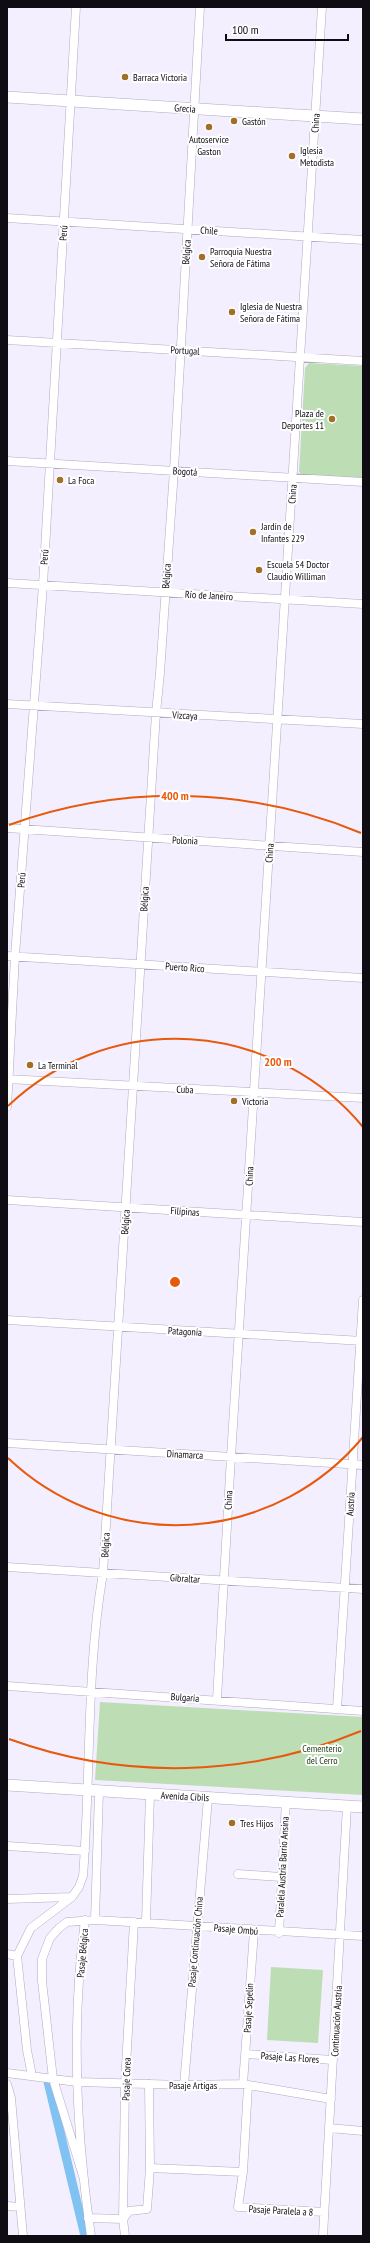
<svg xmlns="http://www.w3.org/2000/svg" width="370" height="2243" viewBox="0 0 370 2243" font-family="'PT Sans Narrow',sans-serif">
<rect width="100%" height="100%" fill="#f4efff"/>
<!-- green -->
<path fill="#bddeb4" d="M309 363 363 366V479L303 475 299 472 305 368Z
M100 1702 363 1717V1795L95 1780Z
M271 1967 323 1970 318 2043 267 2040Z"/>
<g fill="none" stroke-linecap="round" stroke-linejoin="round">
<!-- canal -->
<path stroke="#80c2f1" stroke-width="9" d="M48 2082 85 2236"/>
<!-- street casing -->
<g stroke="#b1a9c2" stroke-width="9">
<path id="street" d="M7 218 363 240
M7 340 363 361
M7 461 363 482
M7 583 363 604
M7 704 363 724
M7 828 363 852
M7 956 363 978
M7 1079 363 1098
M7 1107 15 956 43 585 76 7
M7 1200 363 1222
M7 1320 363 1341
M7 1443 363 1465
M7 1567 363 1589
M7 1686 363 1711
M217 1699 231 1457 322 7
M337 1709 363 1300
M7 1846 85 1851
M238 1874 281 1877
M7 1899 72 1897
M85 1920C71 2024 76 2132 91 2236
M95 1920 99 1791
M146 1922 150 1794
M279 1933 286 1801
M7 1954 17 1956
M246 2054 333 2060
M7 2073 77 2082 184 2085 243 2084 331 2099
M32 2076 27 2050 17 1956 31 1928 72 1897 79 1887 83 1876C91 1776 86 1672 103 1573L156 713 160 673 174 470 200 7
M7 2084 11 2098 23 2236
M243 2084 254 1931
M184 2085 208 1798
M248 2086 243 2172 238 2207 324 2212
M329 2128 363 2131
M150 2168 243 2172
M84 2179 53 2079 42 1981V1959L50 1938 59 1928 67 1922 95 1920 363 1936
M7 2206 20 2207
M88 2218 123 2219 129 2211 147 2209 150 2168 149 2084
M125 2236 123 2219 125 2084 134 1922
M323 2236 347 1806"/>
</g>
<!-- secondary casing -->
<g stroke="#b1a9c2" stroke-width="12">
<path id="secondary" d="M7 97 363 119
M7 1785 363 1807"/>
</g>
<!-- street -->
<use href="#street" stroke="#fff" stroke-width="8"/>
<!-- secondary -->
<use href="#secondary" stroke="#fff" stroke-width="11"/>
</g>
<!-- distance rings -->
<g fill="none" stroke="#e8590c" stroke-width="2">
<path d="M363 1437A243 243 0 0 1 8 1458M8 1106A243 243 0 0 1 363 1127"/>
<path d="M361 1731A486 486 0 0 1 9 1739M9 825A486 486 0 0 1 361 833"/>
</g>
<!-- markers -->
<g fill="#a26f26" stroke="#fff" stroke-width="1.5">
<circle cx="125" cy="77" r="4"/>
<circle cx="234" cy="121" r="4"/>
<circle cx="209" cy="127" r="4"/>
<circle cx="292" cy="156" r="4"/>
<circle cx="202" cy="257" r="4"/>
<circle cx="232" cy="312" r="4"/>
<circle cx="332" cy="419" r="4"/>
<circle cx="60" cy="480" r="4"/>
<circle cx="253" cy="532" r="4"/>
<circle cx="259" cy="570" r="4"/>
<circle cx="30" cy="1065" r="4"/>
<circle cx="234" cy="1101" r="4"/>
<circle cx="232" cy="1823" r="4"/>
</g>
<g text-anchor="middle" stroke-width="4" stroke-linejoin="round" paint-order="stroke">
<!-- poi labels -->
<g font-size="10" fill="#0f0c14" stroke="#fff" text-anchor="start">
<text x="133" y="81">Barraca Victoria</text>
<text x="242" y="125">Gastón</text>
<text x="209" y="143" text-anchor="middle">Autoservice<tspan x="209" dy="12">Gaston</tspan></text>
<text x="300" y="154">Iglesia<tspan x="300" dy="12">Metodista</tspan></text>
<text x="210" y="255">Parroquia Nuestra<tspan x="210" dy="12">Señora de Fátima</tspan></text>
<text x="240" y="310">Iglesia de Nuestra<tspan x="240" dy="12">Señora de Fátima</tspan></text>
<text x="324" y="417" text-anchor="end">Plaza de<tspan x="324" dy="12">Deportes 11</tspan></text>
<text x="68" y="484">La Foca</text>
<text x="261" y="530">Jardín de<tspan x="261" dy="12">Infantes 229</tspan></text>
<text x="267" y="568">Escuela 54 Doctor<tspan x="267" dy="12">Claudio Williman</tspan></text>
<text x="38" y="1069">La Terminal</text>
<text x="242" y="1105">Victoria</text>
<text x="240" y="1827">Tres Hijos</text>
</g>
<!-- street labels -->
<g font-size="10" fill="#0f0c14" stroke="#fff">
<text transform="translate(185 108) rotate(4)" y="4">Grecia</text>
<text transform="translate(315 123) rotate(-86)" y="4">China</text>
<text transform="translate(209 230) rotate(4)" y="4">Chile</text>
<text transform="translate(63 233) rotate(-87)" y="4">Perú</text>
<text transform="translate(186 252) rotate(-86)" y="4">Bélgica</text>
<text transform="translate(185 350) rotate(3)" y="4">Portugal</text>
<text transform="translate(185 471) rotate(4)" y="4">Bogotá</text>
<text transform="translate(292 494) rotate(-86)" y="4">China</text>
<text transform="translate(44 557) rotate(-87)" y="4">Perú</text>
<text transform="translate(166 576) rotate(-86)" y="4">Bélgica</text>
<text transform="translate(209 595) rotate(3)" y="4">Río de Janeiro</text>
<text transform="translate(185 715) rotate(3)" y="4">Vizcaya</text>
<text transform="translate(185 840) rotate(2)" y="4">Polonia</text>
<text transform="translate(269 853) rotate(-86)" y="4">China</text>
<text transform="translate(21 880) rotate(-86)" y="4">Perú</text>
<text transform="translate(144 899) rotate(-87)" y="4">Bélgica</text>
<text transform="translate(185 967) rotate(4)" y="4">Puerto Rico</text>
<text transform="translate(185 1089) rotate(2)" y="4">Cuba</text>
<text transform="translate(249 1176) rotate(-87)" y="4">China</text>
<text transform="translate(185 1211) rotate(4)" y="4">Filipinas</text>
<text transform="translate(125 1222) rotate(-86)" y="4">Bélgica</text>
<text transform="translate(185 1331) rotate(3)" y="4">Patagonia</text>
<text transform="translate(185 1454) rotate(3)" y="4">Dinamarca</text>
<text transform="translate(228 1500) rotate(-87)" y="4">China</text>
<text transform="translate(350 1504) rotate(-87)" y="4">Austria</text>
<text transform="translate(105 1545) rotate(-87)" y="4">Bélgica</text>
<text transform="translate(185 1578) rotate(4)" y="4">Gibraltar</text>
<text transform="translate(185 1697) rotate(4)" y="4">Bulgaria</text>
<text transform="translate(185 1796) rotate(3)" y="4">Avenida Cibils</text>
<text transform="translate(282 1867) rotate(-87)" y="4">Paralela Austria Barrio Ansina</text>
<text transform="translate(236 1929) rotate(5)" y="4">Pasaje Ombú</text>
<text transform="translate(195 1942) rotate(-85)" y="4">Pasaje Continuación China</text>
<text transform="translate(82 1953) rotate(-85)" y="4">Pasaje Bélgica</text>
<text transform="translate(248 2008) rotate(-87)" y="4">Pasaje Sepelin</text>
<text transform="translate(336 2021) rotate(-87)" y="4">Continuación Austria</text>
<text transform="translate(290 2057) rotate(4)" y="4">Pasaje Las Flores</text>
<text transform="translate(126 2079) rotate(-88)" y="4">Pasaje Corea</text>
<text x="193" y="2089">Pasaje Artigas</text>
<text transform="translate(281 2210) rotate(3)" y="4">Pasaje Paralela a 8</text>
</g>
<!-- park labels -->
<g font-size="10" fill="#19370f" stroke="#fff">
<text x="322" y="1752">Cementerio<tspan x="322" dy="12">del Cerro</tspan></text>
</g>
</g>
<circle cx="175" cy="1282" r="6" fill="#e8590c" stroke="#fff" stroke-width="2"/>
<g font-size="12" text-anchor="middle" font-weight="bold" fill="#e8590c" stroke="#fff" stroke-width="4" stroke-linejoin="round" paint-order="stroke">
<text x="175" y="800">400 m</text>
<text x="278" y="1066">200 m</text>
</g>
<!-- border -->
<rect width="370" height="2243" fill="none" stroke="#0f0c14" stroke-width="16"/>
<!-- scale -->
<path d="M226 34v6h122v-6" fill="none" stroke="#0f0c14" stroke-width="2"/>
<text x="232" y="34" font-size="12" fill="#0f0c14" stroke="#ffffff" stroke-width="3" paint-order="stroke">100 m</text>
</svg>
